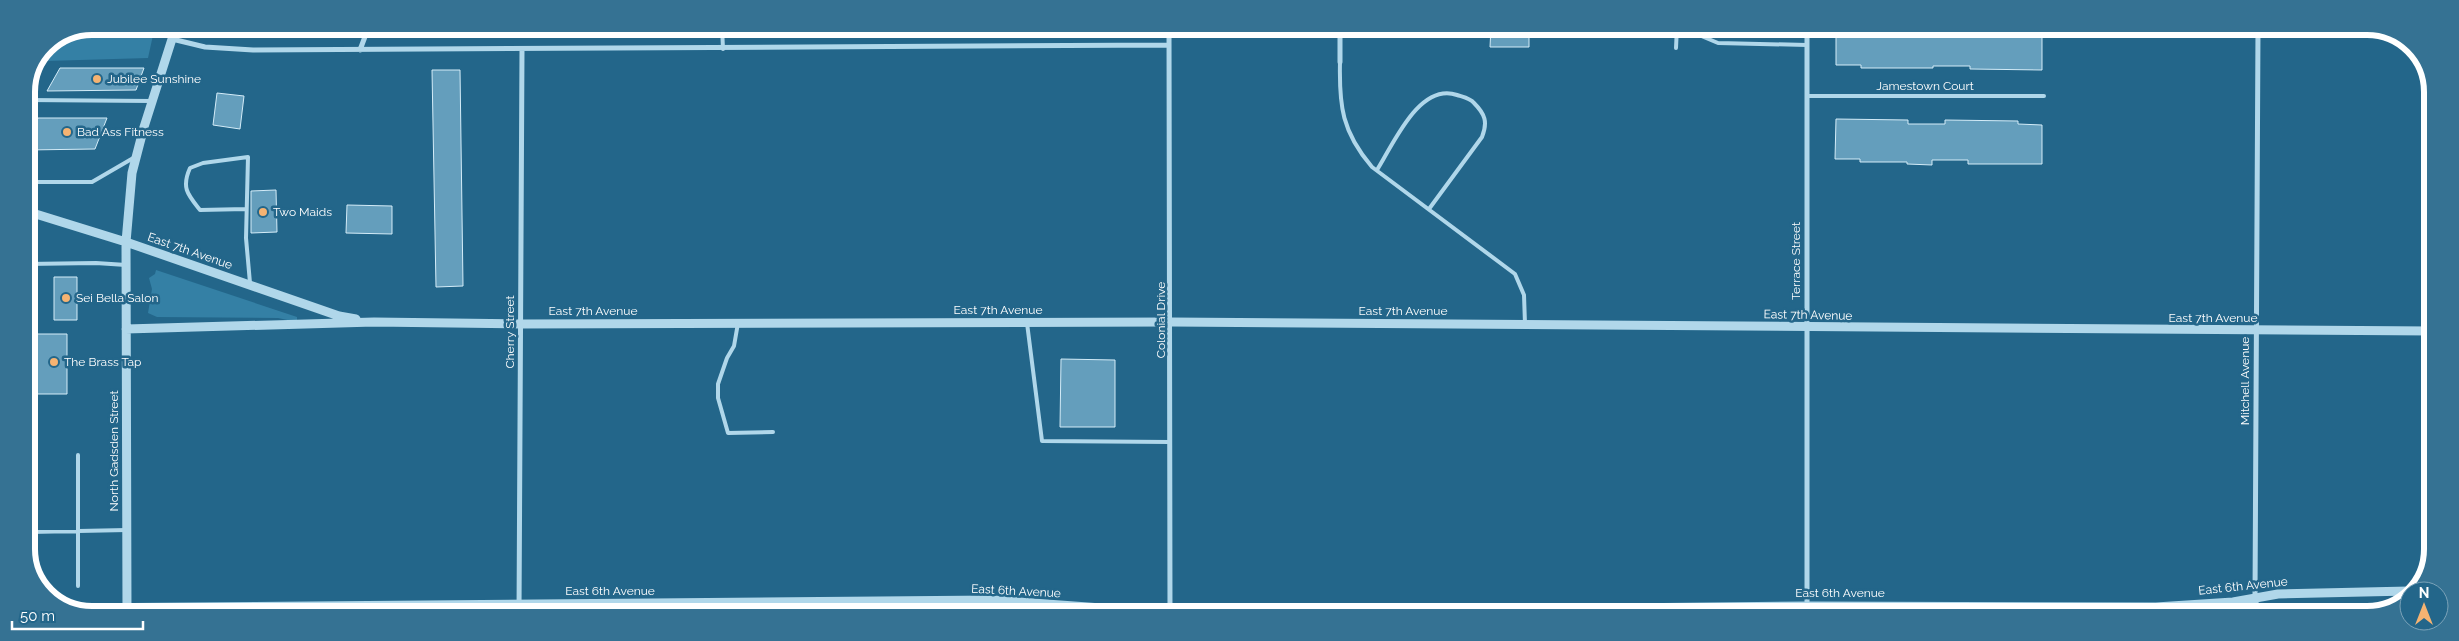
<svg xmlns="http://www.w3.org/2000/svg" width="2459" height="641" viewBox="0 0 2459 641" font-family="Raleway,sans-serif">
<rect width="100%" height="100%" fill="#23668a"/>
<!-- green -->
<path fill="#3480a5" d="M92 26H155L148 58 46 61 67 37Z
M156 270 297 317V322L278 318 157 317 148 313 152 289 149 278 155 274Z"/>
<!-- building -->
<path fill="#649ebc" stroke="#d4ecf8" d="M1491 27H1529V47H1490Z
M1836 27 2042 29V70L1970 69V66H1933V68H1861V65H1836Z
M60 68H144L136 90 47 91Z
M432 70H460L463 286 436 287Z
M217 93 244 96 240 129 213 125Z
M38 118H107L95 149 26 150Z
M1836 119 1908 120V124H1945V120L2018 121V124L2042 125V164H1968V160H1932V165L1907 164V162H1860V159H1835Z
M276 190 277 232 251 233V191Z
M347 205 392 206V234L346 233Z
M54 277H77V320H54Z
M27 334H67V394H27Z
M1061 359 1115 360V427H1060Z"/>
<g fill="none" stroke-linecap="round" stroke-linejoin="round">
<!-- service -->
<path stroke="#b0d7ea" stroke-width="4" d="M722 27 723 49
M1680 27 1718 43 1807 45
M1676 48 1677 27
M1340 62C1339 106 1342 132 1372 167L1515 274 1524 295 1525 324
M1807 96H2044
M26 100 152 101
M1377 170C1393 145 1419 82 1457 95 1463 97 1470 98 1474 103 1485 114 1488 122 1482 137L1429 209
M26 182H92L135 157
M246 209 200 210C188 195 181 188 190 168L203 163 248 157 246 238 250 283
M26 264 96 263 126 265
M738 323 734 346 727 358 718 384V398L728 433 773 432
M1027 323 1042 441 1170 442
M27 326 36 325 33 264
M78 455V586
M30 532 127 530
M30 565 31 455"/>
<!-- minor -->
<path stroke="#b0d7ea" stroke-width="5" d="M1169 27 1170 613
M2258 28 2255 598 2259 615
M172 39 205 47 253 50 1169 45
M360 50 369 26
M1340 62V27
M519 614 522 50
M801 614V602
M1807 614V27"/>
<!-- tertiary -->
<path stroke="#b0d7ea" stroke-width="9" d="M26 211 126 242 339 316 356 319
M126 329 374 322 520 324 1171 322 2432 331
M70 608 993 600 1170 613 1807 606 2156 607 2233 602 2278 594 2409 591
M127 613 126 242 132 173 144 127 172 39 180 26"/>
</g>
<!-- markers -->
<g fill="#f5b372" stroke="#23668a" stroke-width="2">
<circle cx="97" cy="79" r="5"/>
<circle cx="67" cy="132" r="5"/>
<circle cx="263" cy="212" r="5"/>
<circle cx="66" cy="298" r="5"/>
<circle cx="54" cy="362" r="5"/>
</g>
<g text-anchor="middle" stroke-width="5" stroke-linejoin="round" paint-order="stroke">
<!-- poi labels -->
<g font-size="12" fill="#fff" stroke="#23668a" text-anchor="start">
<text x="107" y="83">Jubilee Sunshine</text>
<text x="77" y="136">Bad Ass Fitness</text>
<text x="273" y="216">Two Maids</text>
<text x="76" y="302">Sei Bella Salon</text>
<text x="64" y="366">The Brass Tap</text>
</g>
<!-- street labels -->
<g font-size="12" fill="#fff" stroke="#23668a">
<text x="1925" y="90">Jamestown Court</text>
<text transform="translate(190 251) rotate(19)" y="4">East 7th Avenue</text>
<text transform="translate(1796 261) rotate(-90)" y="4">Terrace Street</text>
<text x="998" y="314">East 7th Avenue</text>
<text x="593" y="315">East 7th Avenue</text>
<text x="1403" y="315">East 7th Avenue</text>
<text transform="translate(1808 315) rotate(1)" y="4">East 7th Avenue</text>
<text x="2213" y="322">East 7th Avenue</text>
<text transform="translate(1161 320) rotate(-90)" y="4">Colonial Drive</text>
<text transform="translate(510 332) rotate(-90)" y="4">Cherry Street</text>
<text transform="translate(2245 381) rotate(-90)" y="4">Mitchell Avenue</text>
<text transform="translate(114 451) rotate(-90)" y="4">North Gadsden Street</text>
<text transform="translate(2243 586) rotate(-6)" y="4">East 6th Avenue</text>
<text x="610" y="595">East 6th Avenue</text>
<text transform="translate(1016 591) rotate(3)" y="4">East 6th Avenue</text>
<text x="1840" y="597">East 6th Avenue</text>
</g>
</g>
<!-- crop -->
<path d="M0 0H2459V641H0ZM92 35H2367A57 57 0 0 1 2424 92V549A57 57 0 0 1 2367 606H92A57 57 0 0 1 35 549V92A57 57 0 0 1 92 35Z" fill="#357293" fill-rule="evenodd"/>
<path fill="none" stroke="#fff" stroke-width="6" d="M92 35H2367A57 57 0 0 1 2424 92V549A57 57 0 0 1 2367 606H92A57 57 0 0 1 35 549V92A57 57 0 0 1 92 35Z"/>
<!-- north arrow -->
<g transform="translate(2424 606)"><circle r="24" fill="#23668a" stroke="#7ba3b9"/>
<path d="M0-4L9 19L0 12L-9 19Z" fill="#f5b372"/>
<text y="-8" font-size="14" font-weight="bold" text-anchor="middle" fill="#ffffff">N</text>
</g>
<!-- scale -->
<path d="M12 621v8h131v-8" fill="none" stroke="#ffffff" stroke-width="2.5"/>
<text x="20" y="621" font-size="15" fill="#ffffff" stroke="#23668a" stroke-width="4" paint-order="stroke">50 m</text>
</svg>
